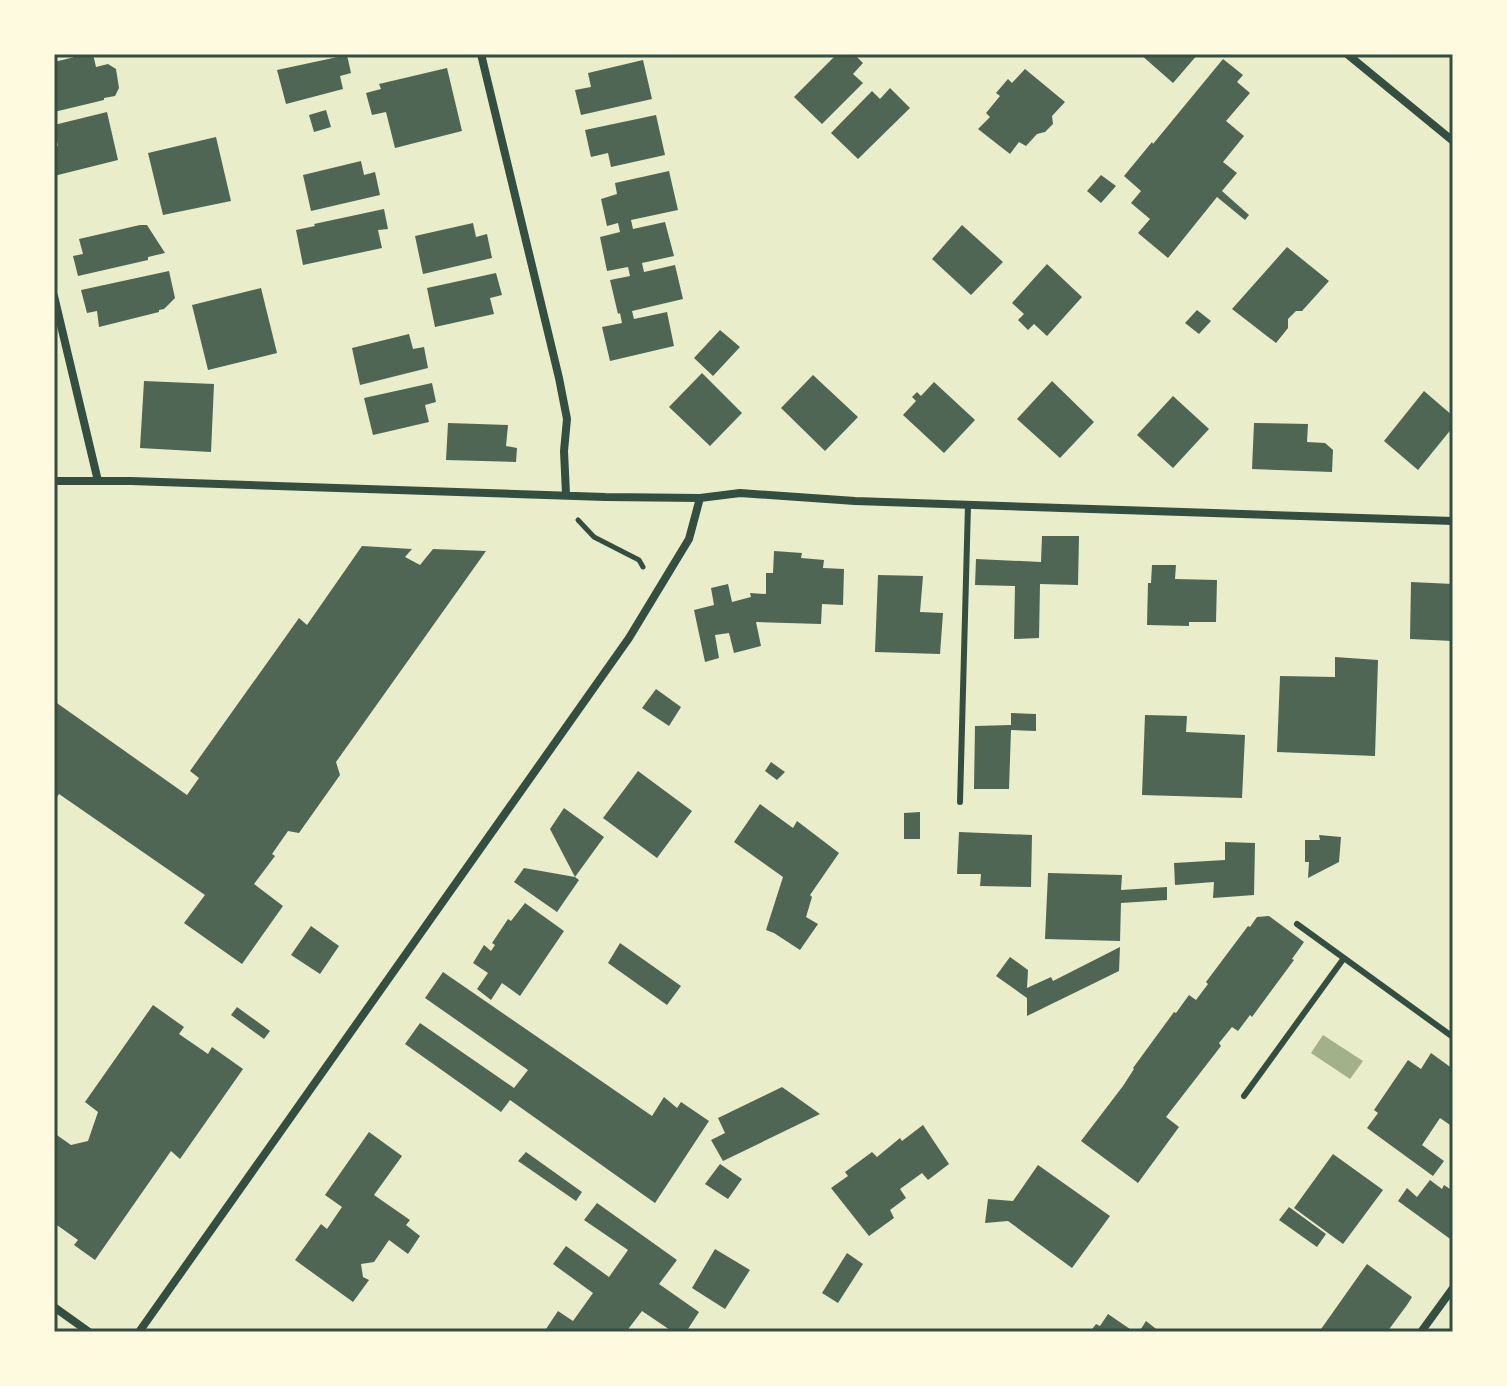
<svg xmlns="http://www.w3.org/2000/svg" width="1507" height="1386" viewBox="0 0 1507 1386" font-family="Lora,serif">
<rect width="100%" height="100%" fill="#e9edc9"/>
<!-- water -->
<path fill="#a3b18a" d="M1323 1035 1363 1061 1350 1079 1311 1053Z"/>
<!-- building -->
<path fill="#4f6655" d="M87 54H93L96 67 108 64 116 69 119 88 115 96 104 98V100L54 112V62Z
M837 54H854L863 63 853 74 863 83 822 124 794 97Z
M1140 54H1198L1173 83Z
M347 55 351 73 340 76 343 89 286 104 277 70Z
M1223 59 1243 75 1237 82 1250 93 1226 121 1244 136 1223 162 1237 173 1222 191 1249 215 1245 220 1217 197 1168 258 1138 233 1150 219 1131 203 1141 191 1124 176 1152 142 1153 144Z
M643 60 652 99 581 115 575 90 591 87 588 73Z
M447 68 462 131 395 148 386 112 372 115 366 93 381 89 379 84Z
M1025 69 1065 102 1052 116 1053 124 1045 132 1037 134 1026 146 1019 142 1010 154 978 129 990 117 986 113 1000 96 996 93 1008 79 1012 83Z
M890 88 910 108 858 159 831 133 872 91 880 99Z
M326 110 331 127 314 132 309 115Z
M107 112 118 160 54 176V147L58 146 54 125Z
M656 115 665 155 611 167 608 153 591 157 585 130Z
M216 137 231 201 163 215 148 153Z
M361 161 364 175 375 172 380 195 311 211 303 175Z
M669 171 678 210 631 220 633 229 665 222 674 256 642 263 644 272 675 265 683 299 632 311 634 319 667 312 674 346 610 361 602 327 622 323 620 313 618 314 610 280 630 276 628 267 607 271 600 237 620 232 618 223 607 226 601 199 617 194 615 183Z
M1101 175 1116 186 1101 203 1087 191Z
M384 209 388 229 378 230 382 248 303 265 296 230 315 226 314 224Z
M473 223 476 237 487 234 492 258 423 274 415 236Z
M140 225H147L165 253 148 257V260L78 276 73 256 83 254 79 239Z
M962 225 1003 262 971 295 932 259Z
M1287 247 1329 281 1302 311H1296L1288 319V328L1276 343 1232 309Z
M1047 264 1082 297 1047 336 1034 324 1028 330 1018 320 1024 314 1012 303Z
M169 271 175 298 164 309 159 310V312L99 327 97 311 87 313 81 290Z
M496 273 502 295 490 298 494 314 435 327 427 288Z
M261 288 277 353 208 370 192 305Z
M1197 310 1211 321 1199 334 1185 323Z
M720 330 740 347 713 376 694 358Z
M409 334 413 349 424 347 428 368 360 385 352 348Z
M702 373 742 413 710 446 669 407Z
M813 375 858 417 825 451 781 408Z
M144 381 214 384 211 452 140 448Z
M1052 381 1094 422 1060 458 1017 419Z
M934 382 975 420 944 453 903 415 916 401 912 397 917 392 921 396Z
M432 383 436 402 425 405 429 422 373 435 364 398Z
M1424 391 1453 416V427L1418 470 1384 441Z
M1173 396 1209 429 1173 468 1137 435Z
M448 423 508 425 506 446 517 448 516 462 446 460Z
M1254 423 1308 424 1307 442 1325 443 1333 450 1332 472 1252 469Z
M1042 536H1079L1078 585 1040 584 1039 638 1014 639 1015 586 975 585 976 559 1041 562Z
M362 546 412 549 405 557 420 565 433 549 486 551 336 762 340 775 299 833 288 831 272 854 275 856 254 884 283 906 242 964 184 923 205 895 59 794 54 802V701L187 795 199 778 190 771 299 618 307 625Z
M774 551 802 553 801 558 824 560 823 568 844 569 843 605 822 604 821 624 756 622 761 646 734 653 729 633 715 635 719 658 705 662 694 610 714 605 711 588 728 584 732 602 751 597 750 593 766 594V573H773Z
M1152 565H1176L1175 579 1217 580 1216 622H1189V626L1147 625 1148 583H1151Z
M878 575 923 576 920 612 943 613 940 654 875 652Z
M1411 582 1453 584V641L1410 639Z
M1335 657 1378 660 1375 756 1277 752 1280 676 1335 677Z
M656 689 681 707 669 726 642 708Z
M1011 713 1036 714V731L1011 730 1009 789H974L975 726 1011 725Z
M1145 715 1187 716 1186 732 1245 735 1242 798 1142 795Z
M771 762 785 772 777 780 765 771Z
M638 771 692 811 657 858 603 818Z
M760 804 793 828 797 821 839 853 810 895 812 897 806 917 818 924 800 950 774 933 766 930 783 877 734 842Z
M564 808 604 837 575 877 550 829Z
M920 812V839H904V813Z
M959 832 1032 835 1031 887 980 886 981 874H957Z
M1319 835 1341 837 1339 862 1308 878 1309 862H1305V840H1320Z
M1225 842 1255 843 1254 895 1213 898 1214 882 1175 885 1174 863 1225 860Z
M524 868 575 877 579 880 557 912 514 882Z
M1048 873 1122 875 1121 890 1167 887V900L1121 903 1120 941 1045 939Z
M525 903 564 931 520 996 502 983 491 1000 477 989 488 973 473 963 484 945 491 951 495 945 492 943 508 919 511 921Z
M1269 916 1304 942 1292 959 1294 960 1252 1017 1250 1015 1238 1031 1232 1027 1219 1043 1221 1046 1166 1117 1179 1127 1138 1183 1081 1141 1123 1086 1134 1069 1133 1068 1174 1012 1176 1013 1189 995 1196 1000 1208 984 1206 982 1248 926 1250 927 1257 917Z
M311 926 339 946 320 974 291 955Z
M620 943 681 986 667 1005 608 963Z
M1120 947 1119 971 1027 1016V998L996 976 1010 957 1028 970 1027 988 1051 977 1053 981Z
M443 972 652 1116 664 1097 677 1108 681 1102 709 1121 655 1203 510 1100 501 1112 405 1044 420 1023 514 1088 528 1070 425 998Z
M153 1005 184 1027 179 1034 208 1054 212 1047 243 1069 180 1159 171 1151 95 1260 74 1245 78 1240 54 1223V1133L71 1145 88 1141 98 1112 85 1102Z
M237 1007 270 1031 264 1039 231 1015Z
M1431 1053 1453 1069V1127L1440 1118 1422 1145 1444 1161 1433 1176 1367 1128 1378 1113 1374 1110 1408 1060 1421 1069Z
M782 1087 820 1114 723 1161 711 1140 725 1133 718 1118Z
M923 1125 949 1164 928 1180 922 1173 900 1189 906 1198 890 1210 894 1218 869 1236 831 1188 848 1176 845 1172 872 1152 877 1157 900 1138 902 1141Z
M369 1132 402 1156 374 1195 410 1220 406 1225 420 1236 408 1254 389 1240 374 1262 361 1264 363 1277 369 1280 353 1302 295 1260 321 1224 327 1229 342 1207 325 1195Z
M526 1152 582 1192 576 1201 518 1161Z
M1333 1154 1383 1190 1343 1244 1294 1208Z
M720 1164 742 1179 728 1199 705 1184Z
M1038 1165 1110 1216 1072 1268 1008 1221 985 1223 988 1199 1013 1201Z
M1430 1180 1442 1189 1444 1185 1453 1191V1241L1398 1201 1407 1188 1417 1197Z
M597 1203 677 1260 659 1284 699 1312 686 1332H673L642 1311 626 1332H544L558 1311 573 1321 593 1293 553 1264 566 1246 609 1277 628 1250 584 1220Z
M1289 1207 1326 1234 1317 1247 1279 1220Z
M715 1249 750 1270 725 1309 692 1288Z
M847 1253 863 1264 838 1303 822 1293Z
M1367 1264 1412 1297 1407 1305 1387 1332H1319Z
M1108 1314 1130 1329 1129 1332H1090L1096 1324 1100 1326Z
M1146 1321 1160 1332H1139Z"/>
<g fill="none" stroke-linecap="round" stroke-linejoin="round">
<!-- path -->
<path stroke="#344e41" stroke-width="5" d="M578 520 594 537 639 560 643 567"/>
<!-- service -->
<path stroke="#344e41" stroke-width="6" d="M960 802 968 505
M1297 924 1453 1037
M1244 1096 1344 958"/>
<!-- minor -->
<path stroke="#344e41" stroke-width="8" d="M481 54 559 378 567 419 564 451 566 494
M1347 54 1453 141
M54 296 98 481
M54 481H131L605 497 700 498 740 493 855 501 1453 521
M54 1307 89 1332
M139 1332 629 638 689 539 700 498
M1421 1332 1453 1288"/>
</g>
<!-- border -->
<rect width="1507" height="1386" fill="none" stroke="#fefae0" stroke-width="112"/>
<rect x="56" y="56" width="1395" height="1274" fill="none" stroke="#344e41" stroke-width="3"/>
</svg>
